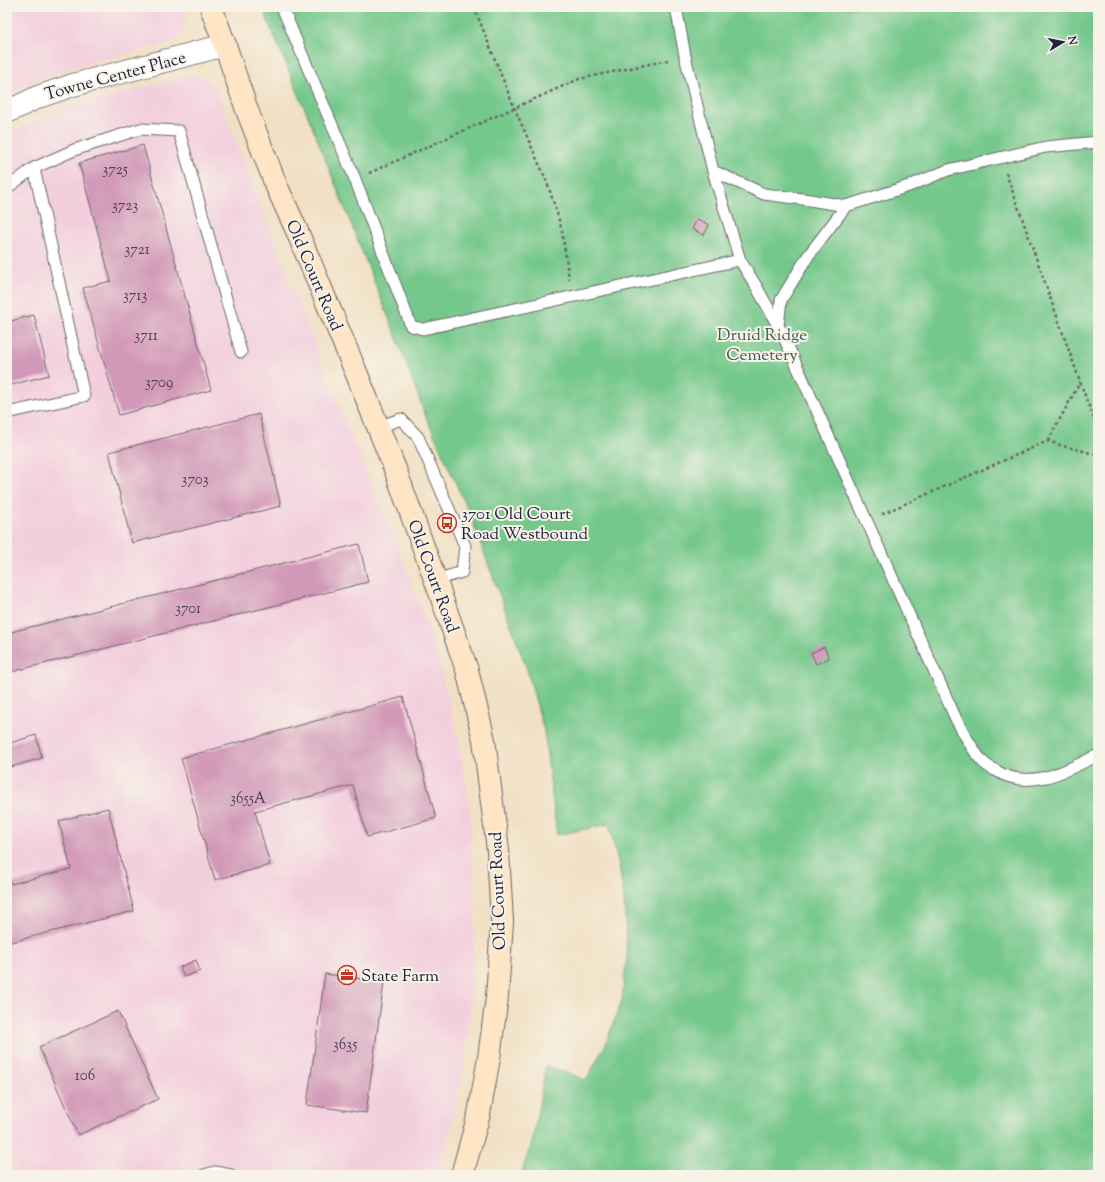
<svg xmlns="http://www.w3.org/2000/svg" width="1105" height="1182" viewBox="0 0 1105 1182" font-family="'Sorts Mill Goudy',serif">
<rect width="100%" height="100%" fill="#f7f3e8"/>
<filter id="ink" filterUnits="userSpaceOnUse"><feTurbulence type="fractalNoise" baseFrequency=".025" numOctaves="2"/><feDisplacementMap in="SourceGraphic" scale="8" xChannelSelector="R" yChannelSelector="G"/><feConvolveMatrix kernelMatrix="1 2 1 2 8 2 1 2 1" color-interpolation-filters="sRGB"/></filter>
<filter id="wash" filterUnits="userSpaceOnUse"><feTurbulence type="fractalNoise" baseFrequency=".012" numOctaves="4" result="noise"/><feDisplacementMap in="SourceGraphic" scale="16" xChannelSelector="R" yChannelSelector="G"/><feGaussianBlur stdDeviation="0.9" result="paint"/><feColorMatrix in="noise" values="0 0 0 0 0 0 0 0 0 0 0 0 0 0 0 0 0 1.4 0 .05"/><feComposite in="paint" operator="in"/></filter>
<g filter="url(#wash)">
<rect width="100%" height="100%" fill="#f1e0c3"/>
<!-- built -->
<path fill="#f3cfde" d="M7 7H183L185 13 186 27 179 37 170 43 80 66 41 79 7 94Z
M190 75 200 76 209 81 216 90 325 371 404 563 434 644 456 729 470 805 475 928 470 1007 462 1080 448 1138 437 1175H20L7 1147V136L29 125 65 109Z"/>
<!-- green -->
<path fill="#75c88b" stroke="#4c7563" d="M262 7H1098V1175H521L533 1139 546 1065 586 1080 605 1046 622 1000 627 954 624 899 619 865 609 824 557 835 544 731 527 669 471 517 426 417 396 336 310 121Z"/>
<g id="blocks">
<!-- building -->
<path fill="#d198b7" d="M143 145 211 390 119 415 83 288 111 281 79 163Z
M697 219 709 225 704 235 692 229Z
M34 315 49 375 7 386V322Z
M259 414 281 506 132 543 109 452Z
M359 544 368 582 7 673V633Z
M824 647 829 658 816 664 811 653Z
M403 697 436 818 367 837 353 785 255 811 270 865 215 880 181 758Z
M36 735 42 758 7 768V744Z
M108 808 134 911 7 943V872L11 884 71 869 59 821Z
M196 960 200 971 184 977 180 967Z
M325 974 384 982 366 1113 307 1105Z
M118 1011 158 1099 78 1135 39 1047Z"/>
</g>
</g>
<g filter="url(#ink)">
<use href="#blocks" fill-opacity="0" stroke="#6a646b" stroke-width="1"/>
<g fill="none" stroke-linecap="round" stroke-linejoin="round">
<!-- lane casing -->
<g stroke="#6a646b" stroke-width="13">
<path id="lane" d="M282 7 355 179 411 326 423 329 740 260
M676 7 685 56 713 171 740 260 756 286 782 333 956 719C964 733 973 752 984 763 987 766 991 768 995 770 1029 792 1066 771 1098 755
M713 171 764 194 810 200 846 206
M7 188 34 168 74 150 140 129 179 131 241 352
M778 327 781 300 808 256 846 206 909 186 948 170 1046 147 1098 142
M7 413 84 396 34 168
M378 427 401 419 418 437 465 546 462 572 436 580
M204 1175 215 1172 231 1175"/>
</g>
<!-- street casing -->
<g stroke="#6a646b" stroke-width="24">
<path id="street" d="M7 112 38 97 73 85 225 45"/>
</g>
<!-- secondary casing -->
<g stroke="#6a646b" stroke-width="24">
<path id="secondary" d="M211 7 225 45 247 110 276 185 297 231 358 377 395 469 439 590 467 670 484 740 498 850 502 922 497 997 489 1058 479 1114 462 1175"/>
</g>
<!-- path -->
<path stroke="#6a646b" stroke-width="2.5" stroke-dasharray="3 3" stroke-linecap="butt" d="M474 7 514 107 547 182 557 213 562 231 569 279
M369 173 579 79 668 60
M1006 173 1088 404 1098 428
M1048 441 1080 382
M882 514 1048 441C1065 448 1082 449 1098 456"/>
<!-- lane -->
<use href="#lane" stroke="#fff" stroke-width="11"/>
<!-- street -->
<use href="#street" stroke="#fff" stroke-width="22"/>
<!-- secondary -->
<use href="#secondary" stroke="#fde5c5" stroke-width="22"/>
</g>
</g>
<!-- icons -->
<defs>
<g id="bus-ring" transform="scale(1)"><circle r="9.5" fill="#f7f3e8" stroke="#c8321e" stroke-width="1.5"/><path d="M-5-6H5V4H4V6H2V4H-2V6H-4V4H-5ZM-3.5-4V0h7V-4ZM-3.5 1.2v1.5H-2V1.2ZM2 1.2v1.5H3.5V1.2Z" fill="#c8321e"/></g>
<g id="office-ring" transform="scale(1)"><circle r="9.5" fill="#f7f3e8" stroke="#c8321e" stroke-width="1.5"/><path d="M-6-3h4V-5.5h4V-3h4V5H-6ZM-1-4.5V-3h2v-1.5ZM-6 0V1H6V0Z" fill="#c8321e"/></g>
</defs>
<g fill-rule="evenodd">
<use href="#bus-ring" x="447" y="523"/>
<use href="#office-ring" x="347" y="975"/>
</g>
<g text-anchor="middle" stroke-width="4" stroke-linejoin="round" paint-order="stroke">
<!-- number labels -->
<g font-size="15" fill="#4e405a">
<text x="115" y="174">3725</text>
<text x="125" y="210">3723</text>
<text x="137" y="254">3721</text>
<text x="135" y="300">3713</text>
<text x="146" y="340">3711</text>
<text x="159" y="387">3709</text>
<text x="195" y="484">3703</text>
<text x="188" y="613">3701</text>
<text x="248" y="803">3655A</text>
<text x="345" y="1049">3635</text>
<text x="85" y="1080">106</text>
</g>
<!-- street labels -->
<g font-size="17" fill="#22223b" stroke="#f7f3e8">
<text transform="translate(115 75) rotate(-15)" y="6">Towne Center Place</text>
<text transform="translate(315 275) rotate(67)" y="6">Old Court Road</text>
<text transform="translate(434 576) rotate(70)" y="6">Old Court Road</text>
<text transform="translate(497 891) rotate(-92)" y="6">Old Court Road</text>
</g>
<!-- park labels -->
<g font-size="17" fill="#3f5c57" stroke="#f7f3e8">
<text x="762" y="340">Druid Ridge<tspan x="762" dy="20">Cemetery</tspan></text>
</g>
<!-- poi labels -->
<g font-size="17" fill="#22223b" stroke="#f7f3e8" text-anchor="start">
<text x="461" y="519">3701 Old Court<tspan x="461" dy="20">Road Westbound</tspan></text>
<text x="361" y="981">State Farm</text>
</g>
</g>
<!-- margin -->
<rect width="1105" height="1182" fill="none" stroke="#f7f3e8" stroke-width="24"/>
<!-- north arrow -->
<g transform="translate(1063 42) rotate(80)" stroke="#f7f3e8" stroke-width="3" paint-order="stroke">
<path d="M0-3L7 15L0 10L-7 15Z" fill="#22223b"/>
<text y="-6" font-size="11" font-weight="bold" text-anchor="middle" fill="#22223b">N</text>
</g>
</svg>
